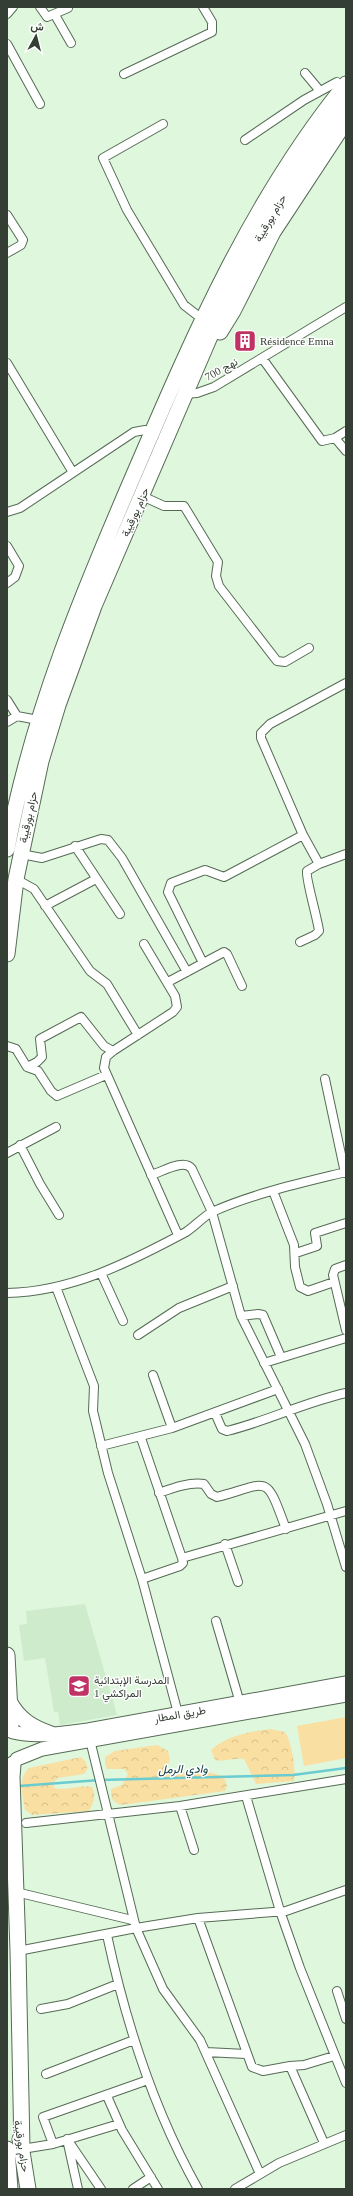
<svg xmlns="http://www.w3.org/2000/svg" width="353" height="2196" viewBox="0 0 353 2196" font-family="'Times New Roman',Vazirmatn,serif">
<defs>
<pattern id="forest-crowns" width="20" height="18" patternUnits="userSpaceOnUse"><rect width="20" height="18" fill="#f9dfa2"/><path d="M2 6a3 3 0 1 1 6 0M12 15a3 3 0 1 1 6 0" fill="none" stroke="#d6c08c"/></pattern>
</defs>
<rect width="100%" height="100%" fill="#dff7dd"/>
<!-- built -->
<path fill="#ceebcc" d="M85 1604 117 1715 60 1725 58 1712H54L45 1658 24 1661 19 1625 27 1624 26 1611Z"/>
<!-- forest -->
<path fill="url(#forest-crowns)" d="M271 1729 285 1732C292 1743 296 1769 294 1781L256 1784 244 1759C232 1758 226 1762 215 1760L211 1750C226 1736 251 1731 271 1729Z
M157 1745 168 1751 170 1759 167 1768 171 1774C191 1771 205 1769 224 1777L227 1786 225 1791 121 1805C112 1801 111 1799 111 1789L122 1785 128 1774 124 1769H108L105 1765V1757L115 1751Z
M81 1757C87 1762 90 1768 84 1774L58 1778 54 1782V1788C66 1791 79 1785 92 1787 97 1796 93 1803 89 1811L32 1815 25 1810C23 1796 17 1779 29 1768Z"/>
<!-- park -->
<path fill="#f9dfa2" d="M346 1717V1758L304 1766 297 1726Z"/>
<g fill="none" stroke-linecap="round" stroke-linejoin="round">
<!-- stream -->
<path stroke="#6accd0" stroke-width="2.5" d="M19 1786 100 1780 293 1775 346 1768"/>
<!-- street casing -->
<g stroke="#566b55" stroke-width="10">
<path id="street" d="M40 7 47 17 68 8
M7 14 13 7
M55 15 71 43
M7 44 40 104
M305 73 320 91
M124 74 212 32V22L203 7
M163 124 103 158 127 210 184 305 197 315
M245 140 304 100 337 82
M7 215 23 240 21 245 7 253
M262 358 322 441 335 438 346 431
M7 363 72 471
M185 394 197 393 214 387 346 307
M335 438 346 451
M142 496 164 506H184L218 562 216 576 219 586 277 661 285 662 309 648
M7 512 20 508 134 432 145 430 152 433
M7 546 19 566 15 577 7 583
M346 683 270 724 261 733V738L303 835 319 864 346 854
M7 700 17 716
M7 722 17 716 38 720
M75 846 120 914
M21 854 42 858 101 839 108 840 122 858 187 972
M16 879 34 889 90 971 107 984 138 1035
M45 906 96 879
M300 942 315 935 319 931C318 920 305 877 307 871L319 864
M144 944 175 996 177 1007 173 1012 113 1051 106 1057 104 1068 178 1235
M203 963 168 892 171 883 205 870 224 877 303 835
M168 982 224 952 227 954 242 986
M7 1046 16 1049 27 1067 38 1071 51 1091 57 1096 106 1075
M27 1067 37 1062 42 1057 40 1039 81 1017 104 1046 113 1051
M325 1079 345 1173
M20 1145 40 1184 59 1215
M7 1153 56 1127
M151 1175C162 1172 184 1158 192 1169L212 1212 241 1316 305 1444 327 1504 346 1567
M273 1191 294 1245 295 1267 300 1287 308 1291 334 1282
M296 1253 317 1246 315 1233 346 1223
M346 1265 335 1269 333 1275 346 1330
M101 1273 123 1321
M56 1287 94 1386 93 1411 108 1473 142 1579 179 1717
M7 1293C71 1292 130 1262 186 1232 195 1226 203 1217 212 1212 255 1193 301 1183 346 1172
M241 1316 258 1314 263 1315 281 1357
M138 1335 179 1308 233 1286
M264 1363 346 1338
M153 1375 172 1428
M215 1413 222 1429 227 1431C268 1421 305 1402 346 1393
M141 1438 182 1558 346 1511
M101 1446 172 1428 278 1389
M159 1493C173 1488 189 1482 204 1484L211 1494 217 1497C270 1483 265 1472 286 1529
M225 1544 238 1582
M142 1579 180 1566 183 1563 182 1558
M216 1621 240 1703
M246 1796 280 1911 300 1968 346 2083
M180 1806 194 1850
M26 1823 180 1806 346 1779
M16 1892 132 1920
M198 1918 252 2067 263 2071 290 2066 324 2143
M107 1935C126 2024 153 2109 198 2189
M18 1951 136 1928 90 1740
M337 1991 346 2019
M41 2009 68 2004 118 1984
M206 2052 246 2054
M290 2066 304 2065 334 2056
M46 2074 134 2040
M107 2096 122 2130 158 2189
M67 2139 101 2189
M53 2144 43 2117 148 2080
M68 2144 78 2189
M22 2149 53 2144 119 2124
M260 2174 200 2040 163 1989 136 1928 198 1918 286 1911 346 1890
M133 2189 151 2177
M235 2189 279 2163 346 2135"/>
</g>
<!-- primary casing -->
<g stroke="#566b55" stroke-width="15">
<path id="primary" d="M13 1732C37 1738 64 1733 88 1730L346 1683
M17 1759 42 1749 346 1695"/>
</g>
<!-- highway casing -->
<g stroke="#566b55" stroke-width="17">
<path id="highway" d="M220 332 233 311 273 232 346 121
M7 849C32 713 83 592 138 465 195 332 254 197 346 84
M7 954 16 879 41 761 58 705 94 606 236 276 303 164 346 103
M7 1655 11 1730
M9 1701C19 1720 32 1727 51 1734
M13 1764 12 1777 18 1951 22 2149
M20 2139 28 2189
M7 2149 10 2189"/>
</g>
<!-- street -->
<use href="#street" stroke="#fff" stroke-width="8"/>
<!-- primary -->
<use href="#primary" stroke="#fff" stroke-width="13"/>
<!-- highway -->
<use href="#highway" stroke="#fff" stroke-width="15"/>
</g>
<!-- icons -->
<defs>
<g id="building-square" transform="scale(1.15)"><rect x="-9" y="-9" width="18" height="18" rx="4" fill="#bf3263" stroke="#fff"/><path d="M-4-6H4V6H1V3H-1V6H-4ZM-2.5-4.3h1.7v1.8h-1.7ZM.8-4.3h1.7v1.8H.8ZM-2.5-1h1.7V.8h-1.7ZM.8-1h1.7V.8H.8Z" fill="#fff"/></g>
<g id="school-square" transform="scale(1.15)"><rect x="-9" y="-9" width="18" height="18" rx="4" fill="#bf3263" stroke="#fff"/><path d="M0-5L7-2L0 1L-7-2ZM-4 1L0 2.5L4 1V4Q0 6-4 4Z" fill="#fff"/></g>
</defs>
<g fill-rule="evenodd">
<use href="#building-square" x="245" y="341"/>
<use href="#school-square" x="79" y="1686"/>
</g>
<g text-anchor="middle" stroke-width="3" stroke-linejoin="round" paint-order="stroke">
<!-- street labels -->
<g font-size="11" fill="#343e34" stroke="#fff">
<text transform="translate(270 218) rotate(-60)" y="4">حزام بورقيبة</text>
<text transform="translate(221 369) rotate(-29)" y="4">نهج 700</text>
<text transform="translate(135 512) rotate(-66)" y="4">حزام بورقيبة</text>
<text transform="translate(28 817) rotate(-78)" y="4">حزام بورقيبة</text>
<text transform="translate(180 1714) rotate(-10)" y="4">طريق المطار</text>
<text transform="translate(22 2146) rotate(81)" y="4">حزام بورقيبة</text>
</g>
<!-- poi labels -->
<g font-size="11" fill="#343e34" stroke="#fff" text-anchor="start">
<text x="260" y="345">Résidence Emna</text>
<text x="94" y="1684">المدرسة الإبتدائية<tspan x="94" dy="13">المراكشي 1</tspan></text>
</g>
<!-- water labels -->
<g font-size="12" font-style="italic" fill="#053638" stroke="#fff">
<text transform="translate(183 1769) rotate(-1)" y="4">وادي الرمل</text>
</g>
</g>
<!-- border -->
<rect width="353" height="2196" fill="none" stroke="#343e34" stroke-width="16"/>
<!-- north arrow -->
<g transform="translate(36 36) rotate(7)" stroke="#ffffff" stroke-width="3" paint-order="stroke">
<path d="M0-3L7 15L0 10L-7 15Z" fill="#343e34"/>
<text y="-6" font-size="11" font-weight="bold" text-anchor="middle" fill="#343e34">ش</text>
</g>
</svg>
